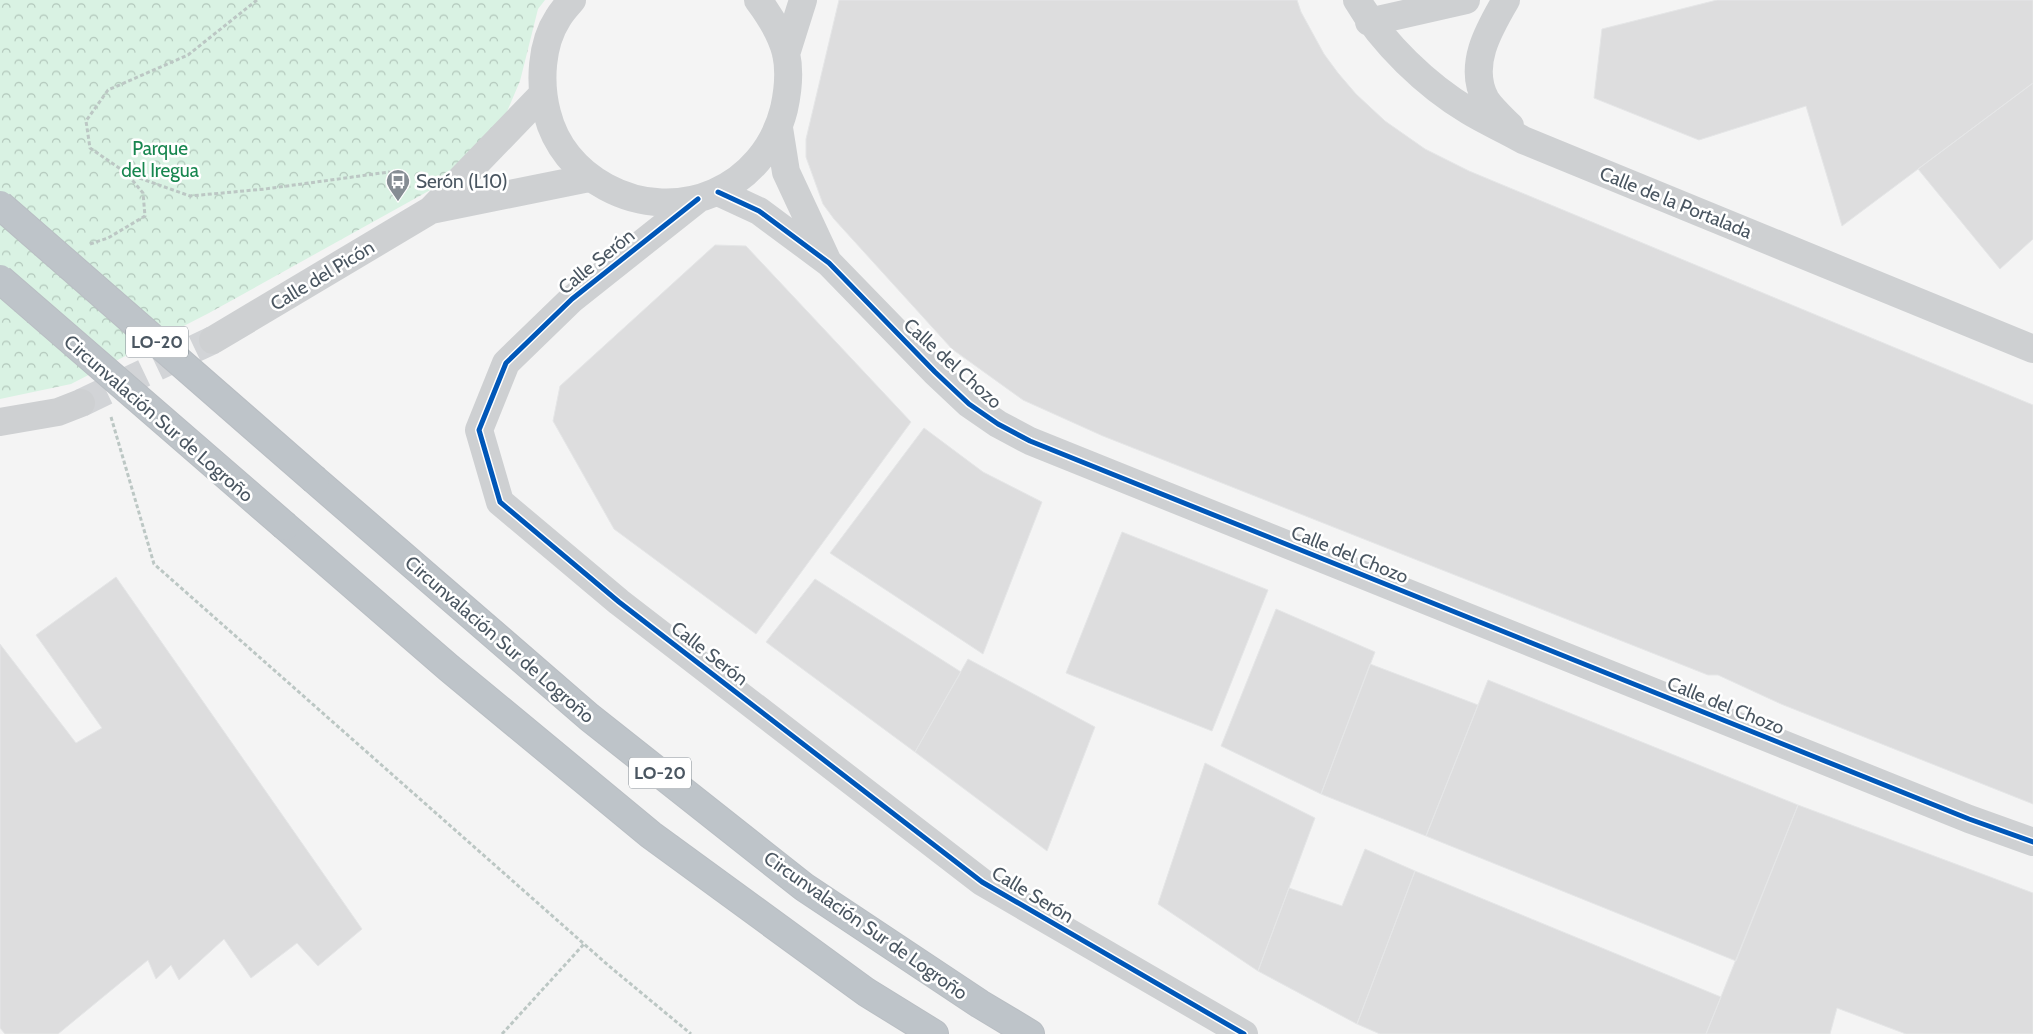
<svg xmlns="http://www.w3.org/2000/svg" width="2033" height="1034" viewBox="0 0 2033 1034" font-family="Cabin,sans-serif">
<defs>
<pattern id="park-crowns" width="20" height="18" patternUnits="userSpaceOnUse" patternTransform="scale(1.25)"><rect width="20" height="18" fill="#d9f2e3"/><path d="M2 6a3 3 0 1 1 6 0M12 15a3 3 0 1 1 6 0" fill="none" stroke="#b2c7bb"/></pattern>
</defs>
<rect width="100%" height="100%" fill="#f4f4f4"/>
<!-- park -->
<path fill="url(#park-crowns)" d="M0 0H545L538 9 520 81 503 121 452 178 209 313 71 384 0 399Z"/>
<!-- building -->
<path fill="#ddddde" stroke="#e5e6e7" d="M839 0H1297L1301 12 1324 54 1338 73 1356 94 1385 121 1425 149 1469 171 2033 405V804L1781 704 1718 675H1708L1103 436 1023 400 952 349 834 219 823 204 806 157V139Z
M1717 0H2033V83L1842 226 1806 106 1699 140 1594 98 1602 29Z
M2033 83V239L2000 269 1918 169Z
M715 245 746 246 911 422 756 634 614 529 553 421 560 386Z
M924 428 983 472 1042 502 983 654 830 553Z
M1122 532 1268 590 1212 731 1066 673Z
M116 577 362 929 318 966 297 943 251 978 224 939 179 980 171 965 156 979 148 960 58 1034H5L0 1028V644L76 743 102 728 36 635Z
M815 579 961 672 915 752 766 642Z
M1276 609 1375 652 1321 794 1221 746Z
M968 659 1095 727 1047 851 915 752Z
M1370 664 1478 705 1426 836 1321 794Z
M1488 680 1798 805 1736 961 1426 836Z
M1205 763 1315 818 1258 971 1158 904Z
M1798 805 2033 893V1034H1906L1837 1008 1830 1034H1706Z
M1365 849 1415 871 1357 1024 1258 971 1289 888 1342 906Z
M1415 871 1721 997 1706 1034H1380L1357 1024Z"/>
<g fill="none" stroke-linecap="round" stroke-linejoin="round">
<!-- street-tunnel -->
<path stroke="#d2d4d7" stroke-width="28" stroke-dasharray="28 14" stroke-linecap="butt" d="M81 403 213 340"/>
<!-- highway casing -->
<g stroke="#b9bec3" stroke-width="30">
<path id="highway" d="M315 480 589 717 804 887 980 1004 1030 1034
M285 526 449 668 651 835 866 992 934 1034"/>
</g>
<!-- path -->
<path stroke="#bcc7c4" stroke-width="3" stroke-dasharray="4 2.5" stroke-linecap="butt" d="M257 0 188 55 108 90 86 121 90 148 128 174 190 196 265 189 389 172 408 189
M90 244 108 238 145 216 143 193 128 175
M111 417 154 564 609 966 691 1034
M502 1034 584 944"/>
<!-- street -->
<path stroke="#ced0d2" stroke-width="28" d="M572 0C567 6 562 11 558 18 541 44 539 83 547 113 555 145 576 171 606 187 678 226 764 189 784 109 788 91 790 71 786 53 781 33 770 16 758 0
M1357 0C1382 43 1427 86 1469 111 1487 122 1506 130 1523 140L2033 349
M1506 0C1489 29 1467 66 1486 100 1492 109 1502 118 1510 126
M1369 22 1466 0
M786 54 803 0
M779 128 786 172 827 260
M718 192 759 211 829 263 935 372 969 404 998 424 1030 441 1969 819 2033 842
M698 199 572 299 506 363 479 430 500 502 619 602 982 882 1244 1034
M431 210 589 178
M213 340 431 210 542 95
M0 422 58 412 81 403"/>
<!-- highway -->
<use href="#highway" stroke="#bec4c9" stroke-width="28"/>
<!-- highway-bridge casing -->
<g stroke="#b9bec3" stroke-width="30" stroke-linecap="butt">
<path id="highway-bridge" d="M0 205 315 480
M0 279 285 526"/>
</g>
<!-- highway-bridge -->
<use href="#highway-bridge" stroke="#bec4c9" stroke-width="28"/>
<!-- cycleway casing -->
<g stroke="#fff" stroke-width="8">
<path id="cycleway" d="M718 192 759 211 829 263 935 372 969 404 998 424 1030 441 1969 819 2033 842
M698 199 572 299 506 363 479 430 500 502 619 602 982 882 1244 1034"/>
</g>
<!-- cycleway -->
<use href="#cycleway" stroke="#0057b8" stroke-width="5"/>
</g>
<!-- icons -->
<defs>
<g id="bus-pin" transform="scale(1.25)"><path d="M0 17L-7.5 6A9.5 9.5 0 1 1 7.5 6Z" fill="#868d94" stroke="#fff"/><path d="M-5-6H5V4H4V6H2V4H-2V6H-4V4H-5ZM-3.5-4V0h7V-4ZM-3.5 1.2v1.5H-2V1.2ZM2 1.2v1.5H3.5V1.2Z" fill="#fff"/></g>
</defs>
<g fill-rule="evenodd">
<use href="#bus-pin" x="398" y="181"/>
</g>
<g text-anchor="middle" stroke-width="5" stroke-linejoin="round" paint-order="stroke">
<!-- shield labels -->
<g fill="#fff" stroke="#808990" stroke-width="1">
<rect x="126" y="326.5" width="62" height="31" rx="4"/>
<rect x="629" y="757.5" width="62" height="31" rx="4"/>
</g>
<g font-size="18" font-weight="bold" fill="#4a5661">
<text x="157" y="348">LO-20</text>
<text x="660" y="779">LO-20</text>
</g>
<!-- park labels -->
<g font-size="19" fill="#17864f" stroke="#fff">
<text x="160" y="155">Parque<tspan x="160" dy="22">del Iregua</tspan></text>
</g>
<!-- poi labels -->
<g font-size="19" fill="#4a5661" stroke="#fff" text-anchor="start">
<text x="416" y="188">Serón (L10)</text>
</g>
<!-- street labels -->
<g font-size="19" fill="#4a5661" stroke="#fff">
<text transform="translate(1676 202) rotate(22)" y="7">Calle de la Portalada</text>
<text transform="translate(596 261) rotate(-39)" y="7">Calle Serón</text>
<text transform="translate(322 275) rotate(-31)" y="7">Calle del Picón</text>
<text transform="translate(953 363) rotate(42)" y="7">Calle del Chozo</text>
<text transform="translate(159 418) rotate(41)" y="7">Circunvalación Sur de Logroño</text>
<text transform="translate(1350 554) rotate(22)" y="7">Calle del Chozo</text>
<text transform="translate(500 639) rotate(41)" y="7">Circunvalación Sur de Logroño</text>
<text transform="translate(710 653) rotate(38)" y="7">Calle Serón</text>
<text transform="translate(1726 705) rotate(22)" y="7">Calle del Chozo</text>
<text transform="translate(1033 894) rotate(31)" y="7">Calle Serón</text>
<text transform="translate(866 925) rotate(35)" y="7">Circunvalación Sur de Logroño</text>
</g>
</g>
</svg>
